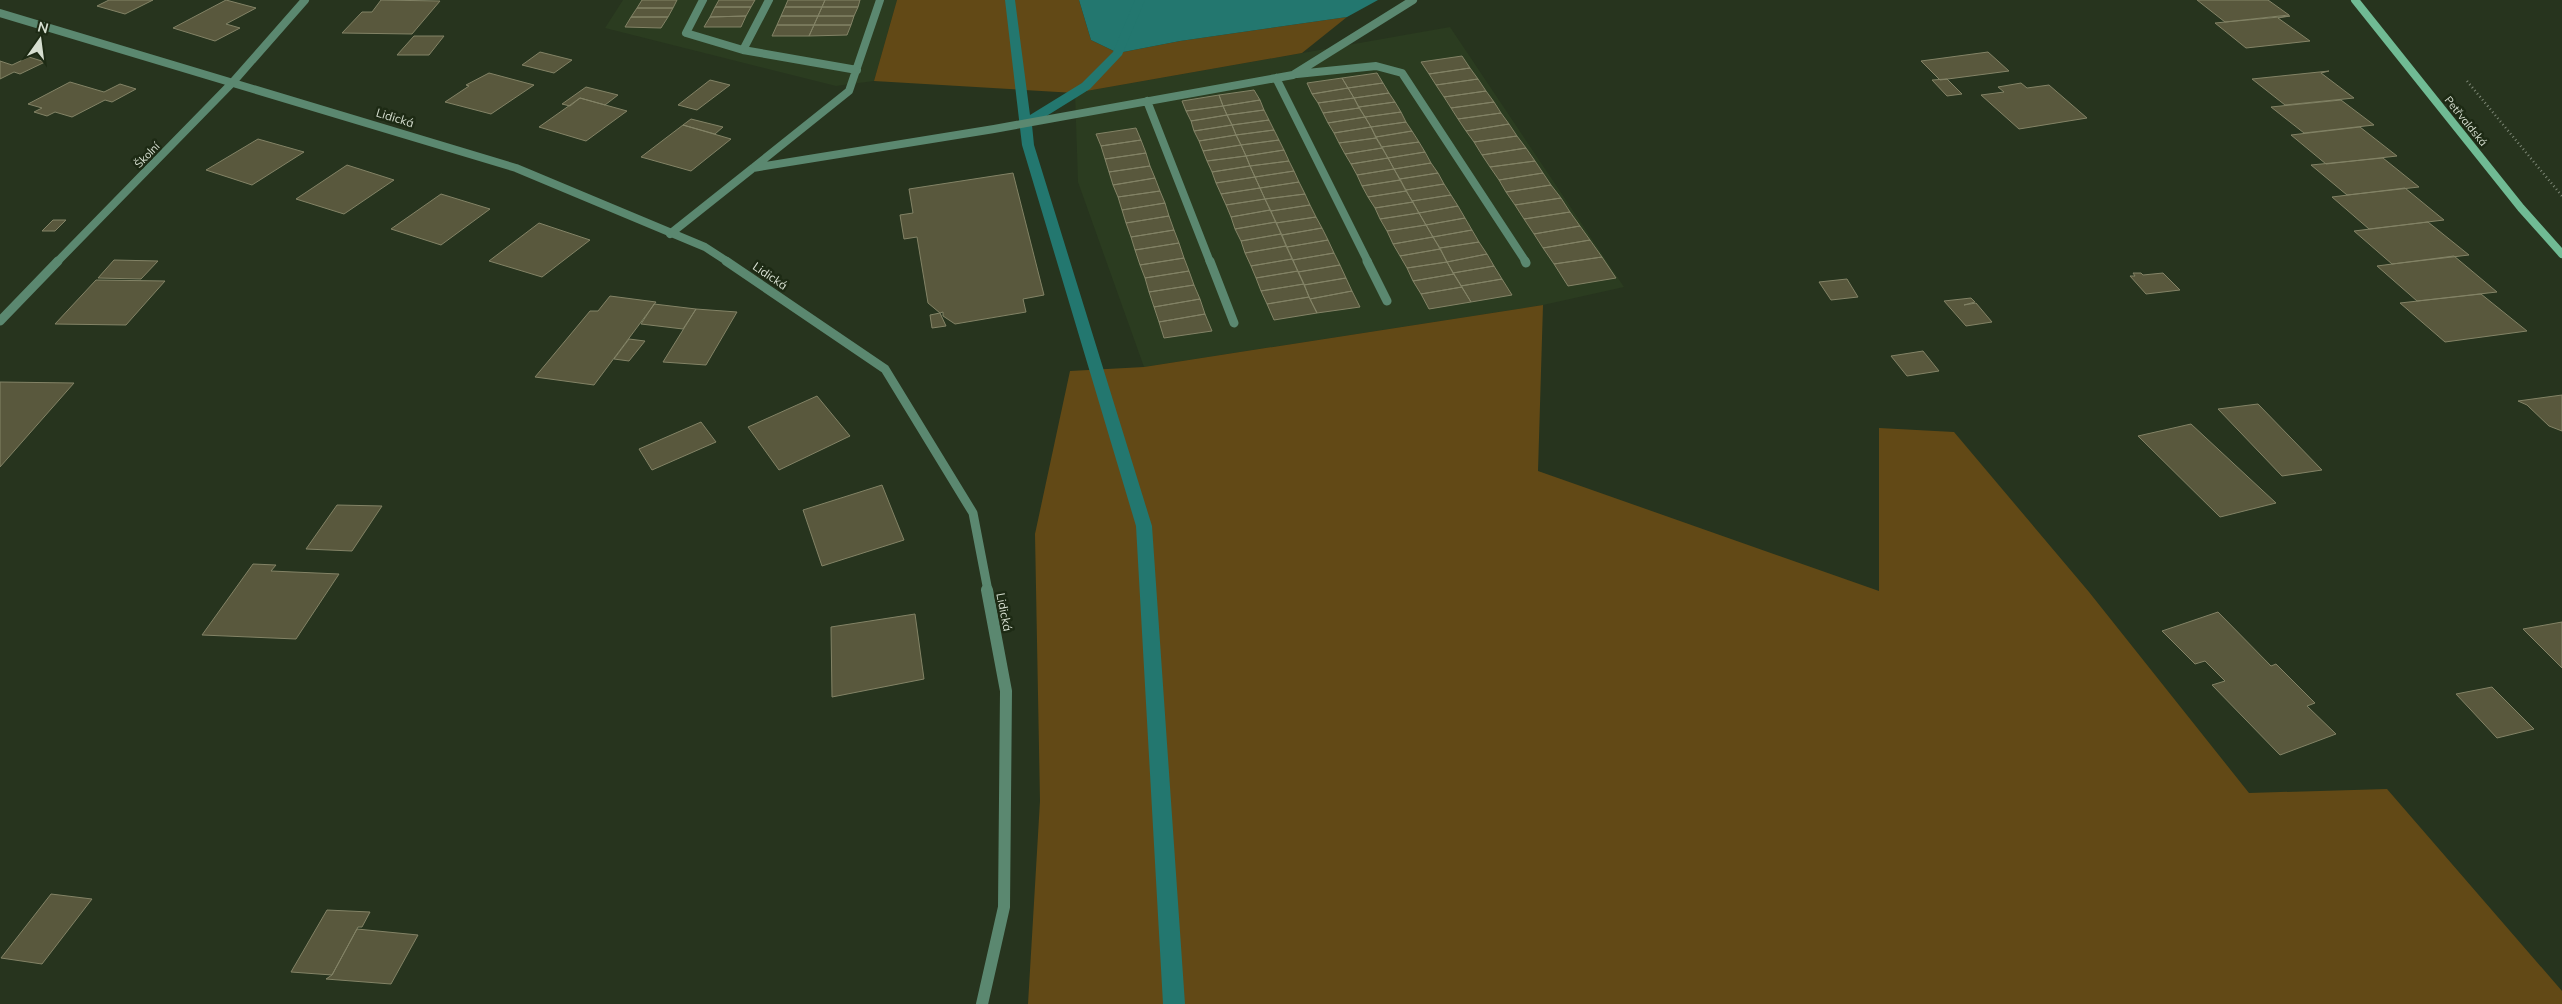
<svg xmlns="http://www.w3.org/2000/svg" width="2562" height="1004" viewBox="0 0 2562 1004" font-family="Mulish,sans-serif">
<rect width="100%" height="100%" fill="#27341e"/>
<!-- built -->
<path fill="#2b3c20" d="M623 0H897L874 81 836 86 605 28Z
M1450 27 1624 287 1543 305 1144 367 1078 182 1075 93Z"/>
<!-- green -->
<path fill="#624916" d="M897 0H1079L1091 40 1118 53 1180 41 1347 17 1302 53 1075 93 874 81Z
M1543 305 1538 471 1879 591V428L1954 432 2089 592 2249 793 2387 789 2562 991V1004H1028L1040 801 1035 534 1070 371 1144 367Z"/>
<!-- water -->
<path fill="#23776f" d="M1079 0H1378L1347 17 1180 41 1118 53 1091 40Z"/>
<g fill="none" stroke-linecap="round" stroke-linejoin="round">
<!-- stream -->
<path fill="#23776f" fill-rule="evenodd" d="M1005 0H1015L1030 115 1082 83 1113 52 1135 0H1145L1122 55 1090 89 1032 125 1034 145 1152 526 1185 1004H1163L1136 526 1022 145Z"/>
</g>
<!-- building -->
<path fill="#59583d" stroke="#838366" d="M109 0H153L125 14 97 6Z
M226 0 256 8 226 24 240 28 215 41 173 28Z
M381 0 440 1 412 34 342 33 362 12H372Z
M642 0H677L673 8H637Z
M719 0H755L751 7H715Z
M788 0H825L822 7H785Z
M825 0H860L858 7H822Z
M2197 0H2268L2289 15 2225 22Z
M715 7H751L746 16 710 17Z
M785 7H822L818 16H781Z
M822 7H858L854 16H818Z
M637 8H673L668 17H631Z
M746 16 741 27H704L710 17Z
M781 16H818L814 25H777Z
M818 16H854L851 25H814Z
M2290 16 2278 18 2310 41 2246 48 2215 23Z
M631 17H668L661 28 625 27Z
M777 25H814L809 36H772Z
M814 25H851L847 35 809 36Z
M414 36H444L429 55H397Z
M540 52 572 60 554 73 522 65Z
M1988 52 2009 71 1940 80 1921 61Z
M1462 56 1470 68 1429 74 1421 62Z
M29 57 45 62 20 74 14 72 0 79V61L12 65Z
M1470 68 1478 79 1436 85 1429 74Z
M2329 71 2321 73 2354 98 2285 105 2252 79Z
M489 73 534 85 491 114 445 102 469 86 466 85Z
M1377 73 1383 83 1348 88 1342 78Z
M1342 78 1348 88 1312 94 1307 83Z
M1478 79 1486 91 1444 97 1436 85Z
M1947 79 1962 94 1947 96 1932 80Z
M710 80 730 85 697 110 678 105Z
M70 82 104 92 120 84 136 89 112 102 105 100 72 117 55 112 47 116 34 112 42 108 28 104Z
M1383 83 1389 93 1354 98 1348 88Z
M2021 83 2027 88 2049 85 2087 118 2019 129 1981 95 2004 92 1998 87Z
M586 87 618 95 605 105 580 98 570 106 562 104Z
M1348 88 1354 98 1318 103 1312 94Z
M1254 90 1260 100 1223 106 1219 95Z
M1486 91 1494 102 1451 108 1444 97Z
M1389 93 1395 102 1359 107 1354 98Z
M1219 95 1223 106 1186 111 1182 101Z
M580 98 627 111 586 141 539 127Z
M1354 98 1359 108 1323 113 1318 103Z
M1260 100 1264 110 1227 115 1223 106Z
M2341 100 2374 125 2304 133 2271 107Z
M1395 102 1401 112 1365 117 1359 107Z
M1494 102 1501 113 1458 119 1451 108Z
M1223 106 1227 115 1191 121 1186 111Z
M1359 108 1365 117 1328 123 1323 113Z
M1264 110 1269 120 1232 125 1227 115Z
M1401 112 1406 122 1371 127 1365 117Z
M1501 113 1509 124 1466 131 1458 119Z
M1227 115 1232 125 1194 131 1191 121Z
M1365 117 1371 127 1334 133 1328 123Z
M691 119 723 127 715 134 683 125Z
M1269 120 1274 130 1236 135 1232 125Z
M1406 122 1412 131 1376 137 1371 127Z
M1509 124 1517 136 1474 142 1466 131Z
M683 125 731 139 691 171 641 157Z
M1232 125 1236 135 1199 141 1194 131Z
M1371 127 1376 138 1339 143 1334 133Z
M2360 127 2397 156 2326 164 2291 135Z
M1136 128 1141 140 1101 146 1096 134Z
M1274 130 1279 140 1241 145 1236 135Z
M1412 131 1419 142 1382 147 1376 137Z
M1236 135 1241 145 1203 151 1199 141Z
M1517 136 1526 148 1482 155 1474 142Z
M1376 138 1382 148 1345 154 1339 143Z
M258 139 304 152 252 185 206 170Z
M1141 140 1146 153 1105 159 1101 146Z
M1279 140 1284 150 1246 156 1241 145Z
M1419 142 1425 152 1388 158 1382 147Z
M1241 145 1246 156 1207 161 1203 151Z
M1382 148 1388 158 1351 164 1345 154Z
M1526 148 1535 161 1490 167 1482 155Z
M1284 150 1289 161 1250 166 1246 156Z
M1425 152 1431 163 1394 169 1388 158Z
M1146 153 1150 166 1109 172 1105 159Z
M1246 156 1250 166 1212 172 1207 161Z
M1388 158 1394 169 1357 175 1351 164Z
M2383 158 2419 187 2347 195 2311 165Z
M1289 161 1294 171 1255 177 1250 166Z
M1535 161 1543 173 1499 180 1490 167Z
M1431 163 1438 173 1400 179 1394 169Z
M347 165 394 180 344 214 296 199Z
M1150 166 1155 178 1113 185 1109 172Z
M1250 166 1255 177 1216 183 1212 172Z
M1394 169 1400 180 1362 186 1357 175Z
M1294 171 1299 182 1260 188 1255 177Z
M1013 173 1044 295 1023 299 1026 312 955 324 943 316V312L940 313 928 303 917 237 904 239 900 215 913 213 909 189Z
M1438 173 1444 184 1406 190 1400 179Z
M1543 173 1551 185 1506 192 1499 180Z
M1255 177 1260 188 1221 194 1216 183Z
M1155 178 1160 191 1118 197 1113 185Z
M1400 180 1406 191 1368 197 1362 186Z
M1299 182 1305 194 1265 199 1260 188Z
M1444 184 1451 195 1412 201 1406 190Z
M1551 185 1561 198 1515 205 1506 192Z
M1260 188 1265 199 1226 205 1221 194Z
M2405 188 2444 220 2369 229 2332 197Z
M1160 191 1165 203 1122 210 1118 197Z
M1406 191 1413 202 1375 208 1368 197Z
M441 194 490 209 441 245 391 229Z
M1305 194 1310 205 1271 211 1265 199Z
M1451 195 1458 206 1419 213 1412 201Z
M1561 198 1570 212 1524 219 1515 205Z
M1265 199 1270 210 1231 217 1226 205Z
M1413 202 1419 213 1380 219 1375 208Z
M1165 203 1169 216 1126 223 1122 210Z
M1310 205 1316 217 1276 223 1271 211Z
M1458 206 1465 218 1426 225 1419 213Z
M1270 210 1276 222 1235 229 1231 217Z
M1570 212 1580 226 1534 234 1524 219Z
M1419 213 1426 225 1387 231 1380 219Z
M1169 216 1174 230 1131 237 1126 223Z
M1316 217 1322 228 1282 235 1276 223Z
M1465 218 1472 230 1433 237 1426 225Z
M53 220H66L55 231H42Z
M1276 222 1281 234 1241 241 1235 229Z
M2428 222 2469 255 2392 264 2354 231Z
M539 223 590 240 542 277 489 261Z
M1426 225 1433 237 1393 244 1387 231Z
M1580 226 1590 240 1543 248 1534 234Z
M1322 228 1328 240 1287 247 1282 235Z
M1174 230 1179 243 1135 250 1131 237Z
M1472 230 1479 242 1440 248 1433 237Z
M1281 234 1286 246 1245 253 1241 241Z
M1433 237 1440 249 1400 256 1393 244Z
M1328 240 1334 253 1293 260 1287 247Z
M1590 240 1602 257 1554 264 1543 248Z
M1479 242 1487 254 1447 262 1440 248Z
M1179 243 1184 258 1140 265 1135 250Z
M1286 246 1292 259 1251 266 1245 253Z
M1440 249 1447 262 1407 268 1400 256Z
M1334 253 1340 265 1298 272 1293 260Z
M1487 254 1494 266 1453 273 1447 262Z
M2454 256 2497 292 2417 301 2377 266Z
M1602 257 1616 278 1568 286 1554 264Z
M1184 258 1189 271 1145 278 1140 265Z
M1292 259 1298 271 1256 278 1251 266Z
M114 260 158 261 141 279 98 278Z
M1447 262 1454 274 1413 281 1407 268Z
M1340 265 1346 278 1304 285 1298 272Z
M1494 266 1502 279 1461 286 1453 273Z
M1189 271 1194 285 1149 292 1145 278Z
M1298 271 1304 284 1261 291 1256 278Z
M2133 273H2141L2143 275 2163 273 2180 290 2146 294 2130 276H2135Z
M1454 274 1462 287 1421 294 1413 281Z
M1346 278 1352 291 1310 299 1304 285Z
M1502 279 1512 295 1471 302 1461 286Z
M1847 279 1858 297 1831 300 1819 282Z
M96 280 165 281 126 325 55 324Z
M1304 284 1309 297 1267 304 1261 291Z
M1194 285 1200 299 1154 307 1149 292Z
M1462 287 1471 302 1429 309 1421 294Z
M1352 291 1360 307 1317 313 1310 299Z
M2481 294 2527 331 2445 342 2400 303Z
M610 296 656 302 594 385 535 377 590 311H598Z
M1309 297 1317 313 1274 320 1267 304Z
M1971 298 1975 302 1964 305 1976 303 1992 322 1966 326 1944 301Z
M1200 299 1205 314 1159 322 1154 307Z
M654 304 696 309 683 329 641 324Z
M696 309 737 312 706 365 663 362Z
M940 313 946 326 932 328 930 315Z
M1205 314 1212 331 1164 338 1159 322Z
M629 339 645 341 629 361 614 359Z
M1923 351 1939 371 1907 376 1891 356Z
M0 382 74 383 0 467Z
M2562 395V431L2549 426 2527 405 2518 401Z
M817 396 850 436 779 470 748 427Z
M2258 404 2322 470 2282 476 2218 409Z
M701 422 716 442 652 470 639 449Z
M2191 424 2276 503 2220 517 2138 436Z
M882 485 904 540 822 566 803 510Z
M337 505 382 506 352 551 306 549Z
M253 564 276 565 271 571 339 574 296 639 202 635Z
M2218 612 2271 666 2276 664 2315 703 2307 706 2336 734 2280 755 2212 685 2225 681 2205 661 2195 664 2162 631Z
M915 614 924 679 832 697 831 627Z
M2562 622V668L2523 629Z
M2492 687 2534 729 2497 738 2456 694Z
M51 894 92 899 42 964 1 958Z
M327 910 370 912 362 927H358L332 975 291 972Z
M357 929 418 935 391 984 326 979 332 975Z"/>
<g fill="none" stroke-linecap="round" stroke-linejoin="round">
<!-- path -->
<path stroke="#7f8977" stroke-width="2.5" stroke-dasharray="1 3" stroke-linecap="butt" d="M2467 81 2562 196"/>
<!-- lane-far1 -->
<path stroke="#5b8870" stroke-width="8" d="M703 0 686 33 743 50 857 70
M743 50 769 0
M1297 74 1376 66 1402 73 1526 262
M1276 78 1368 262
M1147 101 1210 262
M754 167 849 91 880 0
M670 234 753 168 994 129 1293 75 1413 0"/>
<!-- lane -->
<path stroke="#5b8870" stroke-width="9" d="M1210 261 1234 323
M1367 261 1387 301
M1525 261 1526 263"/>
<!-- street-far2 -->
<path stroke="#5b8870" stroke-width="8" d="M0 13 516 168 705 247 728 262
M57 262 233 82 305 0"/>
<!-- street-far1 -->
<path stroke="#5b8870" stroke-width="9" d="M726 261 885 369 973 513 988 591
M0 321 58 261"/>
<!-- street -->
<path stroke="#5b8870" stroke-width="12" d="M982 1004 1004 907 1006 691 987 590"/>
<!-- secondary -->
<path stroke="#70bb94" stroke-width="8" d="M2355 0 2521 208 2562 254"/>
</g>
<g text-anchor="middle" stroke-width="5" stroke-linejoin="round" paint-order="stroke">
<!-- far-street labels -->
<g font-size="11" fill="#d7dfd1" stroke="#1d2a14">
<text transform="translate(2466 121) rotate(51)" y="4">Petřvaldská</text>
<text transform="translate(147 155) rotate(-46)" y="4">Školní</text>
</g>
<!-- street labels -->
<g font-size="12" fill="#d7dfd1" stroke="#1d2a14">
<text transform="translate(395 118) rotate(17)" y="4">Lidická</text>
<text transform="translate(770 276) rotate(34)" y="4">Lidická</text>
<text transform="translate(1004 612) rotate(79)" y="4">Lidická</text>
</g>
</g>
<!-- north arrow -->
<g transform="translate(40 40) rotate(14)" stroke="#1d2a14" stroke-width="4" paint-order="stroke">
<path d="M0-4L9 19L0 12L-9 19Z" fill="#d7dfd1"/>
<text y="-8" font-size="14" font-weight="bold" text-anchor="middle" fill="#d7dfd1">N</text>
</g>
</svg>
